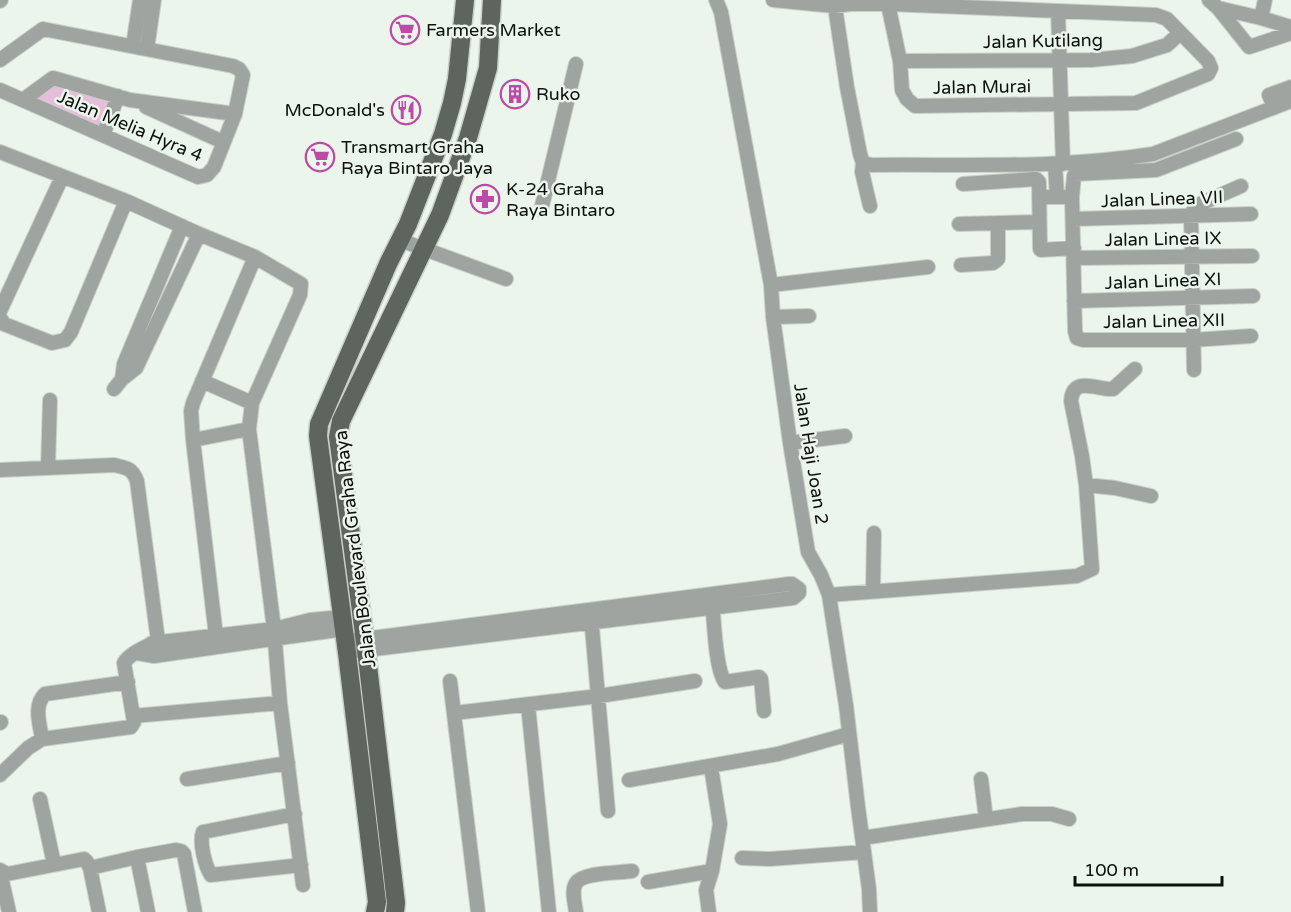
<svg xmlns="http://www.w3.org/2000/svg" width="1291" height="912" viewBox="0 0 1291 912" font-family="'Varela Round',sans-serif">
<rect width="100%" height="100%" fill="#ecf5ec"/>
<!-- green -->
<path fill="#e8bddc" d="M55 83 113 98 103 131 34 98Z"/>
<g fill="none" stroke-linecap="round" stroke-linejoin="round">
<!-- minor casing -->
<g stroke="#c8d0c8" stroke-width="16">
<path id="minor" d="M716 0 721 12 771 285 773 317 790 443 808 552 821 575 829 595 846 705 858 807 869 889 870 912
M773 0 834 6 851 4H888L1156 15 1167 19 1208 61 1211 68 1208 74 1136 103 915 106 907 99 902 90 900 61 888 4 887 0
M834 0 847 87 860 154 863 163 862 172 870 206
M1209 0 1218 8 1261 18 1291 27
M0 1 1 0
M1218 8 1249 47 1291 33
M1058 11 1063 164
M1261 18 1265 0
M133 46 140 0
M147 49 154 0
M0 60 43 29 233 66 239 69 243 75 235 114 214 167 207 175 198 177 0 90
M900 61 1091 60 1132 56 1167 45 1180 33
M23 100 53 78 130 100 235 114
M146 107 223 142
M1274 107 1269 95 1291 87
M103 135 118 96
M1236 139 1156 170 1075 174 1074 176 1072 197 1075 331 1077 338 1083 340H1193L1251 336
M0 152 126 201 199 234 255 257 301 284 300 295 252 403 249 429 274 629 280 703 303 885
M863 163 872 165C966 164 1060 169 1153 154L1291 101
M1055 164 1057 196
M963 184 1036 179 1039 182 1040 249 1041 250 1074 248
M1039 197H1072
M541 210 576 64
M1073 219 1251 214
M959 224 1039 222
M400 240 506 279
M1074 258 1252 256
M961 265 993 263 998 259V223
M771 285 928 267
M1074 301 1253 296
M0 311 62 177
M773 317 809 316
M0 318 4 324 52 343 65 340 71 332 126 201
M1194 370 1191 216 1194 209 1200 204 1241 186
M122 379 124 364 182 226
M202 381 252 403
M114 389 122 379 136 368 199 234
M193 440 249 429
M790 443 845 436
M48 468 50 400
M0 470 114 465C127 468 132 468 137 481L158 641
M1086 485 1115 488 1151 496
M873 591 874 533
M829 595 1077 576 1092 569 1086 485 1082 456 1071 401C1073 375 1097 390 1113 389L1135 369
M712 600C714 618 715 669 725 682L759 677 761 679 764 711
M591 616 608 811
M216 636 193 440 191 411 193 403 255 257
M356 640 789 584H792L799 589V593L793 598 358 651
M137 653 154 656 344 629
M450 681 478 912
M528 705 549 912
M454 713 599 696 695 681
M133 716 280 703
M0 723 1 722
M42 739C40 724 33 706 45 694L128 682
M0 775 28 748 42 739 131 727 134 722 133 716 124 663C130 653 143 649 152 643L274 629 310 620 342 617
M187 779 288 763
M981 779 986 819
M629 780 778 754 849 734
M40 799 54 864
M295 814 203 832C199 842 205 866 211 875L301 865
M862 838 1022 814H1052L1069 819
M137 857 148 912
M742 858 770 859 864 852
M90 868 137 857 176 850 181 851 184 854 195 912
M0 870 7 874 84 859 87 862 90 868 99 912
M0 872 9 912
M648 882 712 871
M576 912C575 903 571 891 576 883 583 872 619 873 632 871
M709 912 706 890 712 871 720 824 711 767"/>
</g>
<!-- major casing -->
<g stroke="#c8d0c8" stroke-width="21">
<path id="major" d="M375 912 377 902 347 653 318 436 319 424 388 264 408 224 443 134 452 103 457 79 465 0
M395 912 396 903 366 649 338 437 341 421 440 215 468 138 488 68 492 0"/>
</g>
<!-- minor -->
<use href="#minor" stroke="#a0a4a0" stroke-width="14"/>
<!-- major -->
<use href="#major" stroke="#5e645e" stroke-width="18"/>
</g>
<!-- icons -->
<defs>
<g id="supermarket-ring" transform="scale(1.5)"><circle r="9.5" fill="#ecf5ec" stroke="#bd4ba6" stroke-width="1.5"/><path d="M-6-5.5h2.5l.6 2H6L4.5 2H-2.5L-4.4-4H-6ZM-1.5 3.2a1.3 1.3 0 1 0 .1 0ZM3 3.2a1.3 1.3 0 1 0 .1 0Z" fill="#bd4ba6"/></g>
<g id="building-ring" transform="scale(1.5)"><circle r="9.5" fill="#ecf5ec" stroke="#bd4ba6" stroke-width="1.5"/><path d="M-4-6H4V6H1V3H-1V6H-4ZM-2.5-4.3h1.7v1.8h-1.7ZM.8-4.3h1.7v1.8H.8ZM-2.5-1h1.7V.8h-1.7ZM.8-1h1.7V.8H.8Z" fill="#bd4ba6"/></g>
<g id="restaurant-ring" transform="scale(1.5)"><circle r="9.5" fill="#ecf5ec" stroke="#bd4ba6" stroke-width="1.5"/><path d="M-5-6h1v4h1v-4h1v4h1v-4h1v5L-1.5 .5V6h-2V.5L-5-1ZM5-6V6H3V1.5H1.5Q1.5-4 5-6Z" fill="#bd4ba6"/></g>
<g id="pharmacy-ring" transform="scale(1.5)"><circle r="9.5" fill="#ecf5ec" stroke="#bd4ba6" stroke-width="1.5"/><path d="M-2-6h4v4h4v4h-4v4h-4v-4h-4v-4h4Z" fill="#bd4ba6"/></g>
</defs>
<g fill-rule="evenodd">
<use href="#supermarket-ring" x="405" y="30"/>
<use href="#building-ring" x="515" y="94"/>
<use href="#restaurant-ring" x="406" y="110"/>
<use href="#supermarket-ring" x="320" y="157"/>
<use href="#pharmacy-ring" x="485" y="199"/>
</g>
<g text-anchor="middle" stroke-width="5" stroke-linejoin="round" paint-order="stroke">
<!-- poi labels -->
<g font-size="18" fill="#0d100d" stroke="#ecf5ec" text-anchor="start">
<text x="426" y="36">Farmers Market</text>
<text x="536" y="100">Ruko</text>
<text x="385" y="116" text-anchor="end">McDonald's</text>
<text x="341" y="153">Transmart Graha<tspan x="341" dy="21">Raya Bintaro Jaya</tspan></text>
<text x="506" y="195">K-24 Graha<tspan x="506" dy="21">Raya Bintaro</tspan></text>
</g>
<!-- street labels -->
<g font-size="18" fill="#0d100d" stroke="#ecf5ec">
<text transform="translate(1043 41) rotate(-1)" y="6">Jalan Kutilang</text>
<text transform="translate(982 87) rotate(-1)" y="6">Jalan Murai</text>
<text transform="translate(130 126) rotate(23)" y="6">Jalan Melia Hyra 4</text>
<text transform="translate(1162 199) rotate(-2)" y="6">Jalan Linea VII</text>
<text transform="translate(1163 239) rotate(-1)" y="6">Jalan Linea IX</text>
<text transform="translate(1163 281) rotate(-2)" y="6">Jalan Linea XI</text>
<text transform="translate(1164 321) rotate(-1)" y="6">Jalan Linea XII</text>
<text transform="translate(811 454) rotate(81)" y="6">Jalan Haji Joan 2</text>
<text transform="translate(355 549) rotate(-97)" y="6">Jalan Boulevard Graha Raya</text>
</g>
</g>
<!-- scale -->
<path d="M1075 876v9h147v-9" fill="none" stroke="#0d100d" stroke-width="3"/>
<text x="1084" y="876" font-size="18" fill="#0d100d" stroke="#ecf5ec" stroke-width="4.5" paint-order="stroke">100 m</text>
</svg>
